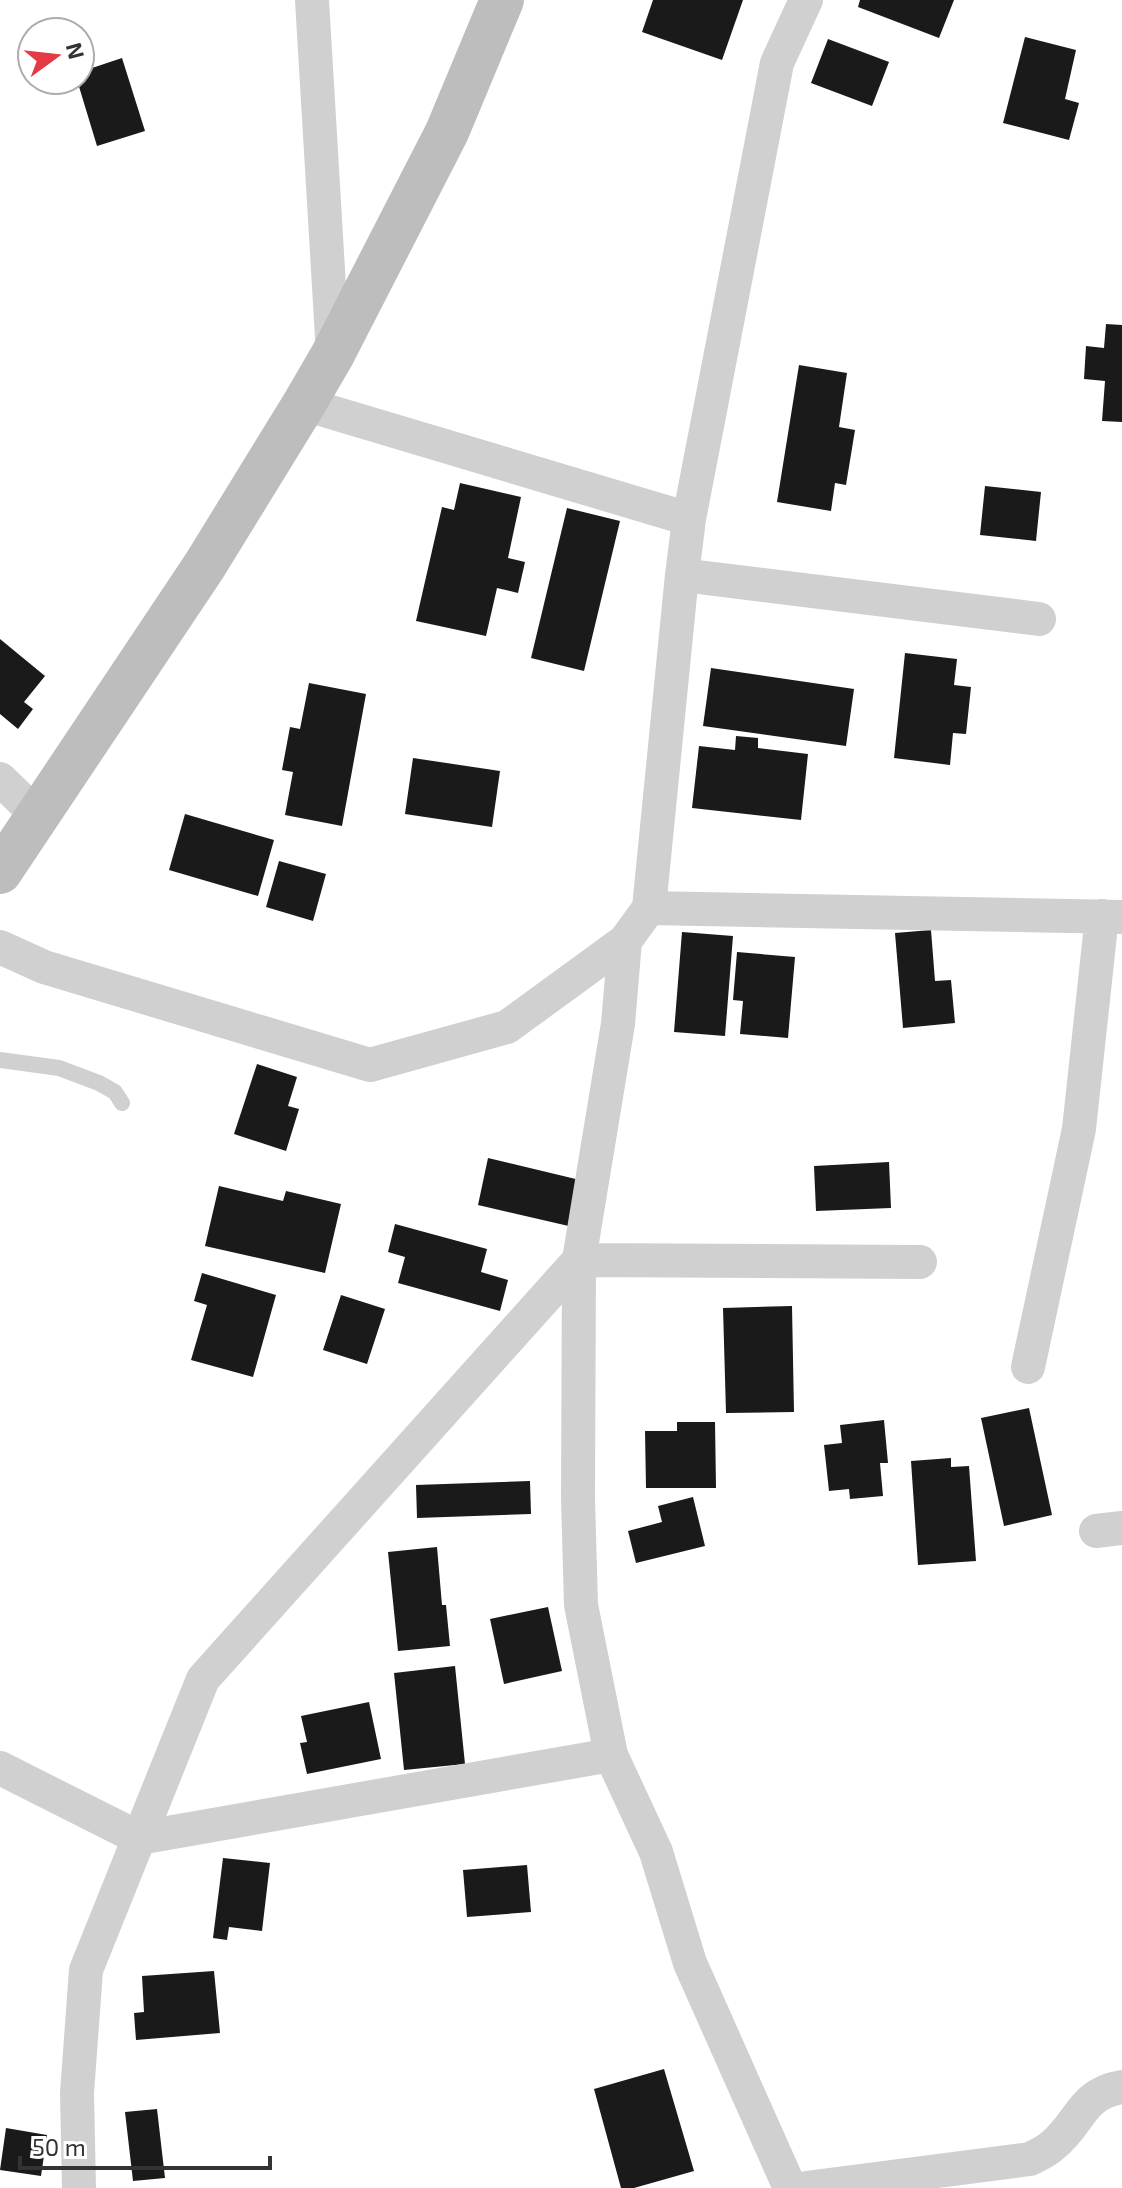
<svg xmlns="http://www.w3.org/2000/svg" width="1122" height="2188" viewBox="0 0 1122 2188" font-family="'Exo 2',sans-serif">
<rect width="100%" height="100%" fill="#fff"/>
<!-- building -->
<path fill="#1a1a1a" d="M653 0H743L722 60 642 32Z
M860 0H954L939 38 858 7Z
M1025 37 1076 50 1065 99 1079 103 1069 140 1003 123Z
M828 39 889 62 872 106 811 83Z
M122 58 145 131 97 146 77 80H80V72Z
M1106 324 1122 325V422L1102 421 1105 381 1084 379 1086 346 1104 348Z
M799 365 847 373 839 427 855 430 846 485 835 483 831 511 777 502Z
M460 483 521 497 508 558 525 562 518 593 497 588 486 636 416 621 442 507 454 510Z
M985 486 1041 492 1036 541 980 535Z
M567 508 620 521 584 671 531 658Z
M0 639 45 676 24 702 33 709 18 729 0 714Z
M905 653 957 659 954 685 971 687 966 734 953 733 950 765 894 758Z
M711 668 854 689 846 746 703 726Z
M309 683 366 694 342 826 285 815 293 772 282 770 290 727 300 729Z
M736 736 758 738V748L808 754 801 820 692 808 699 746 735 750Z
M413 758 500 771 492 827 405 814Z
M185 814 274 840 258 896 169 870Z
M279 861 326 874 313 921 266 907Z
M931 930 935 981 951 980 955 1023 903 1028 895 933Z
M682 932 733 936 725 1036 674 1032Z
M737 952 795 957 788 1038 740 1034 743 1001 733 1000Z
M257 1064 297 1077 288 1106 299 1109 286 1151 234 1134Z
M488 1158 584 1181 573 1227 478 1205Z
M889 1162 891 1208 816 1211 814 1166Z
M219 1186 283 1201 286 1191 341 1204 325 1273 205 1246Z
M395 1224 487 1249 481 1272 508 1280 500 1311 398 1283 405 1257 388 1252Z
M202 1273 276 1295 253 1377 191 1360 207 1305 194 1301Z
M341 1295 385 1309 367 1364 323 1350Z
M792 1306 794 1412 726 1413 723 1308Z
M1029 1408 1052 1515 1004 1526 981 1418Z
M884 1420 888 1463H880L883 1496 850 1499 849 1489 829 1491 824 1445 842 1443 840 1425Z
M677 1422H715L716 1488H646L645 1431H677Z
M951 1458V1467L969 1466 976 1561 918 1565 911 1461Z
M530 1481 531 1514 417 1518 416 1485Z
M693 1497 705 1546 636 1563 628 1531 662 1522 658 1506Z
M437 1547 442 1605H446L450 1646 398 1651 388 1552Z
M548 1607 562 1671 504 1684 490 1619Z
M455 1666 465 1764 404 1770 394 1673Z
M369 1702 381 1759 307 1774 300 1743 307 1742 301 1716Z
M223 1858 270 1863 262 1931 229 1927 227 1940 213 1938Z
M527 1865 531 1912 467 1917 463 1870Z
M214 1971 220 2033 136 2040 134 2013 144 2012 142 1976Z
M664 2069 694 2171 634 2188H621L594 2089Z
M157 2109 165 2178 133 2181 125 2112Z
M6 2128 47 2135 41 2176 0 2170Z"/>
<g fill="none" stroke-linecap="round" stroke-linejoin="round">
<!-- service -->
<path stroke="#d0d0d0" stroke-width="16" d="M0 1060 59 1068 99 1083 115 1092 122 1103"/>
<!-- minor -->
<path stroke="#d0d0d0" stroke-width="34" d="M312 0 333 354
M304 404 689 519
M682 575 1039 619
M0 779 37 815
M649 908 1122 917
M0 947 44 967 370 1065 507 1027 625 941
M1028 1367 1079 1129 1102 916
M1096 1531 1122 1528
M0 1768 139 1838 611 1755
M79 2188 77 2093 86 1970 203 1679 579 1260 920 1262
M790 2188 690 1963 656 1852 611 1755 581 1605 578 1499 579 1260 618 1024 625 941 649 908 682 575 689 519 777 63 806 0
M806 2188 1030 2159C1038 2155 1047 2151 1053 2145 1081 2123 1080 2094 1122 2087"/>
<!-- secondary -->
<path stroke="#bdbdbd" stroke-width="44" d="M0 872 205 565 304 404 333 354 447 132 502 0"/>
</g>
<!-- north arrow -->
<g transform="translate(56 56) rotate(75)"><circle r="38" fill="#ffffff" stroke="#adadad" stroke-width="2"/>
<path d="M0-6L14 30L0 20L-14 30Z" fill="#e63946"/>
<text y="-12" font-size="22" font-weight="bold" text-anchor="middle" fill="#333333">N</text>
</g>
<!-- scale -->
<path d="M20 2156v12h250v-12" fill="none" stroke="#333333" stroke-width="4"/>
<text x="32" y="2156" font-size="24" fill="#333333" stroke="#ffffff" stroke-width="6" paint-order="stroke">50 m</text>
</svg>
